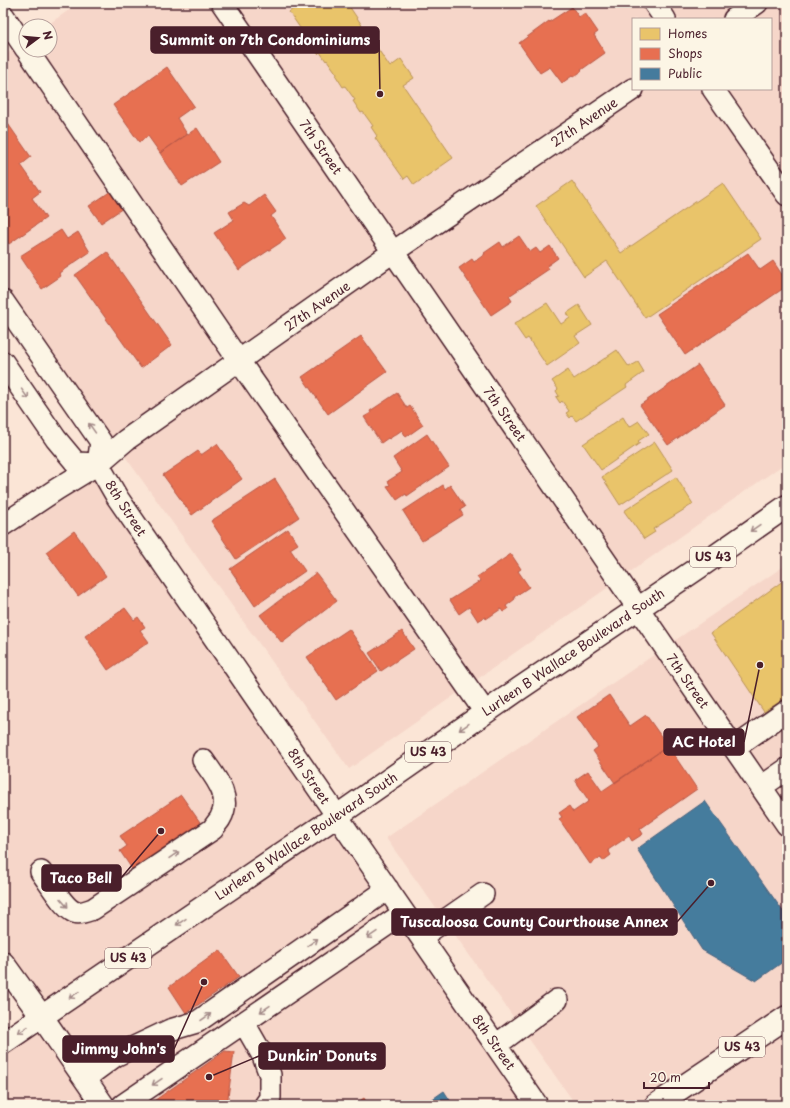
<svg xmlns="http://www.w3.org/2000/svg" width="790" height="1108" viewBox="0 0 790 1108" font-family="'Playpen Sans',sans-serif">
<rect width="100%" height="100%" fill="#fbe5d6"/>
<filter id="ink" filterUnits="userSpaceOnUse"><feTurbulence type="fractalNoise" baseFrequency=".025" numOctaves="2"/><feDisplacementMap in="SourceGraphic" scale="8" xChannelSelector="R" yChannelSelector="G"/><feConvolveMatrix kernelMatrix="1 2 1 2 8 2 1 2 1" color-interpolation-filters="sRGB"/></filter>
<g filter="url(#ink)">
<!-- built -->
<path fill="#f6d6c9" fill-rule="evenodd" d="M79 3H787V462L349 769 3 286V57L26 40V50H50V26H46ZM633 19H771V89H633Z
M94 462 537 1105H3V1044L42 1017 3 962V533Z
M787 564V1105H576L386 838Z"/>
<!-- homes -->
<path fill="#e9c46a" stroke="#b99257" d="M301 3H347L390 67 401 59 414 78 403 85 453 158 414 185 408 176 404 179 375 138 377 136 371 127 373 126 363 112 361 113 353 101 355 100 345 86 343 87 336 76 337 74 327 60 326 61 320 52 318 54 289 12Z
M572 181 621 253 723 183 761 239 645 318 607 261 584 277 536 206Z
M547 303 561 324 570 318 567 313 579 305 592 325 575 336 580 343 547 366 528 338 525 340 514 324Z
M617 350 629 367 638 362 644 372 626 385 627 387 576 421 572 416 570 418 566 413 569 411 562 401 560 403 556 397 559 396 556 391 558 389 552 381 568 370 574 379Z
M623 417 629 427 639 421 649 434 638 441 640 443 601 470 583 444Z
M655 442 673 470 620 505 602 477Z
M676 477 693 504 653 529 655 532 644 539 624 511Z
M787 578V697L764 712 711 633Z"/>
<!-- shops -->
<path fill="#e76f51" stroke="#b85746" d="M572 7 579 17 585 13 598 32 594 35 605 53 581 70 582 71 573 77 572 76 562 83 550 67 540 73 519 43 549 21V22Z
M167 67 194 106 177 118 187 134 160 153 148 136 139 142 113 105Z
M4 118 31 157 21 165 40 192 32 198 46 218 9 244 3 235V119Z
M197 128 219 162 182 186 160 153Z
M114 189 126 206 101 223 89 206Z
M264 195 276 212 271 216 286 239 239 270 214 233 234 220 229 212 244 203 249 206Z
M61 230 67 239 78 232 90 252 59 273 61 276 42 289 20 256Z
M519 236 530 252 536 248 540 253 550 246 558 258 547 266 549 269 509 296 512 301 491 315 459 268 472 259 474 262 485 254 484 253 500 242 503 247Z
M107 252 172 345 141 368 75 275Z
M748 253 760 270 773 261 787 282V286L685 355 657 314Z
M361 336 387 372 328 414 302 377Z
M698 365 725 405 668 445 640 405Z
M397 393 407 408 410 406 423 425 406 437 402 430 389 439 388 438 381 443 364 417 371 413 370 411Z
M427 434 449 467 407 496 406 494 397 500 387 486 390 485 388 481 402 472 393 458Z
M217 444 242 479 192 515 163 475 198 451 201 455Z
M275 479 299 517 236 559 211 521Z
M443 485 445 489 450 485 465 507 460 510 463 515 422 541 403 511Z
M288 529 298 544 290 549 305 571 255 606 230 569Z
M74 531 106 576 78 596 46 552Z
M511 554 521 569 518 571 529 587 514 597 515 599 506 606 508 609 503 612 501 609 486 619 485 617 478 621 469 607 459 614 450 600 480 581 477 577Z
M316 573 337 601 282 643 260 615Z
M125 608 134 620 138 617 145 627 140 630 149 642 108 670 85 636Z
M349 629 378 671 336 700 307 657Z
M402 631 414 649 381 671 369 653Z
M609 695 630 726 646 715 668 746 615 783 593 751 598 747 577 717Z
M668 746 697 789 640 829 643 834 632 841 629 836 608 850 611 855 603 861 601 857 590 864 559 819 562 817 559 813 569 806 573 812 589 801 575 780 588 771 602 791Z
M181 795 202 825 140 867 139 865 132 869 120 851 127 846 120 836Z
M220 950 239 977 186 1013 169 987Z
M225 1051 234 1052 227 1105H153L151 1103Z
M364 1098 368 1105 373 1101 375 1105H354Z"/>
<!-- public -->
<path fill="#457b9d" stroke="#465f7b" d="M705 801 787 917V959L756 981 702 950 637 849Z
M444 1091 453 1105H424Z"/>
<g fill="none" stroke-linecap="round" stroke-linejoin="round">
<!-- minor casing -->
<g stroke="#4a1f2b" stroke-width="24">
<path id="minor" d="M222 3 787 825
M654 3 665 19
M3 15 26 49
M734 19 757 3
M27 50 239 361 485 712
M713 89 787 195
M3 301 101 442 98 464 117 497 337 816 537 1105
M3 362 56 439 76 463 98 464
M3 525 57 489 98 464 126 440 393 252 633 89
M734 748 787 711
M761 787 787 769
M41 872C49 882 63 907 74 912 80 914 87 911 93 909L213 829C215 825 218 822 220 819 233 797 215 777 203 760
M421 937 483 894
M244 1023 263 1056 270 1075V1098L265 1105
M496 1045 557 1000
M85 1078 115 1056 170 1030 197 1022 388 889
M123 1105 404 913"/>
</g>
<!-- major casing -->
<g stroke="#4a1f2b" stroke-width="25">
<path id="major" d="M3 963 42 1017 103 1105"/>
</g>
<!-- highway casing -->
<g stroke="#4a1f2b" stroke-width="25">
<path id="highway" d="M3 1043 337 816 519 689 698 568 787 506
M656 1105 787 1017"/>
</g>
<!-- minor -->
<use href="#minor" stroke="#fcf5e5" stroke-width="21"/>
<!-- major -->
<use href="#major" stroke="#fcf5e5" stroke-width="22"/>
<!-- highway -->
<use href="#highway" stroke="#fcf5e5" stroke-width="22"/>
</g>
<!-- one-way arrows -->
<defs><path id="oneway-shaft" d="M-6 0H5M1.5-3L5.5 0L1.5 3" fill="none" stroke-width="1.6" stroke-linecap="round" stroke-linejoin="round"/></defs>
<g stroke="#a38a88">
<use href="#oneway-shaft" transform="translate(25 394) rotate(55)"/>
<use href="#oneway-shaft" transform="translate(92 428) rotate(-125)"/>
<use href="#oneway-shaft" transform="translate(755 528) rotate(145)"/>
<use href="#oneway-shaft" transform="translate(464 727) rotate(145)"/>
<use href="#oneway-shaft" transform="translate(174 855) rotate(-34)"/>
<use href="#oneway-shaft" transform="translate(64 903) rotate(48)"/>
<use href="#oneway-shaft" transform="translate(181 922) rotate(146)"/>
<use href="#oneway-shaft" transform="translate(372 935) rotate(146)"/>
<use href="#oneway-shaft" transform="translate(313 942) rotate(-35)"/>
<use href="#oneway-shaft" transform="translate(74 995) rotate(146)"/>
<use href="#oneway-shaft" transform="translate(265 1009) rotate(146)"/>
<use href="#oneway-shaft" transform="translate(206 1017) rotate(-35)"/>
<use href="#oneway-shaft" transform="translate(23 1030) rotate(146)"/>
<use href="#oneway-shaft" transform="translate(157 1082) rotate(146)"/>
</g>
</g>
<g text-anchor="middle" stroke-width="4" stroke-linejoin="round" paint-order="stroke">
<!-- shield labels -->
<g fill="#fcf5e5" stroke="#7f5f63" stroke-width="1">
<rect x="690" y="547" width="46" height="20" rx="3"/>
<rect x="405" y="742" width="46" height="20" rx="3"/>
<rect x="105" y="948" width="46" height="20" rx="3"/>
<rect x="719" y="1037" width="46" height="20" rx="3"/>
</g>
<g font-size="12" font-weight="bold" fill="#4a1f2b">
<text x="713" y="561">US 43</text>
<text x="428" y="756">US 43</text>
<text x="128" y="962">US 43</text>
<text x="742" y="1051">US 43</text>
</g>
<!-- street labels -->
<g font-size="13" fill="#4a1f2b" stroke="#fcf5e5">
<text transform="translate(584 122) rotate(-34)" y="5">27th Avenue</text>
<text transform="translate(321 147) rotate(55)" y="5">7th Street</text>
<text transform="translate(317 306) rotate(-35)" y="5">27th Avenue</text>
<text transform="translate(505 414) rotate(55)" y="5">7th Street</text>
<text transform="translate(126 508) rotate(57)" y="5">8th Street</text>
<text transform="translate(573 652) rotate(-34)" y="5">Lurleen B Wallace Boulevard South</text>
<text transform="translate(688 681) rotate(55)" y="5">7th Street</text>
<text transform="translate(309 776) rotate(56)" y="5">8th Street</text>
<text transform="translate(306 836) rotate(-34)" y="5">Lurleen B Wallace Boulevard South</text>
<text transform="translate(494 1042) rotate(55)" y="5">8th Street</text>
</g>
</g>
<!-- callouts -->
<path fill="none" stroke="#4a1f2b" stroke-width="1.5" d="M380 94L379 40M760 665L744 742M161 831L121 878M711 883L677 922M204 982L174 1049M209 1077L259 1056"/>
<g fill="#4a1f2b" stroke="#fcf5e5" stroke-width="1.5">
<circle cx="380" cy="94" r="4"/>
<circle cx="760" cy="665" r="4"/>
<circle cx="161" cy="831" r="4"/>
<circle cx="711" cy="883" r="4"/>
<circle cx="204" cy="982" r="4"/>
<circle cx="209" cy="1077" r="4"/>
</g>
<g fill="#4a1f2b" stroke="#4a1f2b" stroke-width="1.5">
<rect x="151" y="27" width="228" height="26" rx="4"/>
<rect x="664" y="729" width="80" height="26" rx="4"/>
<rect x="42" y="865" width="79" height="26" rx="4"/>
<rect x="392" y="909" width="285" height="26" rx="4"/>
<rect x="63" y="1036" width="111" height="26" rx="4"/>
<rect x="259" y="1043" width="126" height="26" rx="4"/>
</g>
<g font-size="14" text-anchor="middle" font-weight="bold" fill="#fff">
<text x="265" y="45">Summit on 7th Condominiums</text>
<text x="704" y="747">AC Hotel</text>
<text x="81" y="883">Taco Bell</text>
<text x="534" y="927">Tuscaloosa County Courthouse Annex</text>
<text x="119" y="1054">Jimmy John's</text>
<text x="322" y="1061">Dunkin' Donuts</text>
</g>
<!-- margin -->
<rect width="790" height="1108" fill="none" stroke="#fcf5e5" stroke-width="16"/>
<rect x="8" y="8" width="774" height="1092" fill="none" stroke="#4a1f2b" stroke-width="1.5" filter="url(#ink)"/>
<!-- legend -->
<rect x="632" y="18" width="140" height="72" fill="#fcf5e5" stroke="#b59f9b"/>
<rect x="640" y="28" width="20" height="12" fill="#e9c46a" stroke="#b59f9b"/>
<text x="668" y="38" font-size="12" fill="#4a1f2b">Homes</text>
<rect x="640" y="48" width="20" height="12" fill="#e76f51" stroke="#b59f9b"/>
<text x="668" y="58" font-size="12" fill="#4a1f2b">Shops</text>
<rect x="640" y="68" width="20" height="12" fill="#457b9d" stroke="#b59f9b"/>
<text x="668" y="78" font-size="12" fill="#4a1f2b">Public</text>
<!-- north arrow -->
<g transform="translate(38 38) rotate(74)"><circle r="19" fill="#fcf5e5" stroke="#b59f9b"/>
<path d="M0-3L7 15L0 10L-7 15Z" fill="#4a1f2b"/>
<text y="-6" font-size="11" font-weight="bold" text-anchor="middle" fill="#4a1f2b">N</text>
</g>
<!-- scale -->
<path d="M644 1082v6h65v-6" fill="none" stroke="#4a1f2b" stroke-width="2"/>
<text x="650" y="1082" font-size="12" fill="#4a1f2b" stroke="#fcf5e5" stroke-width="3" paint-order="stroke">20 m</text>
</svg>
